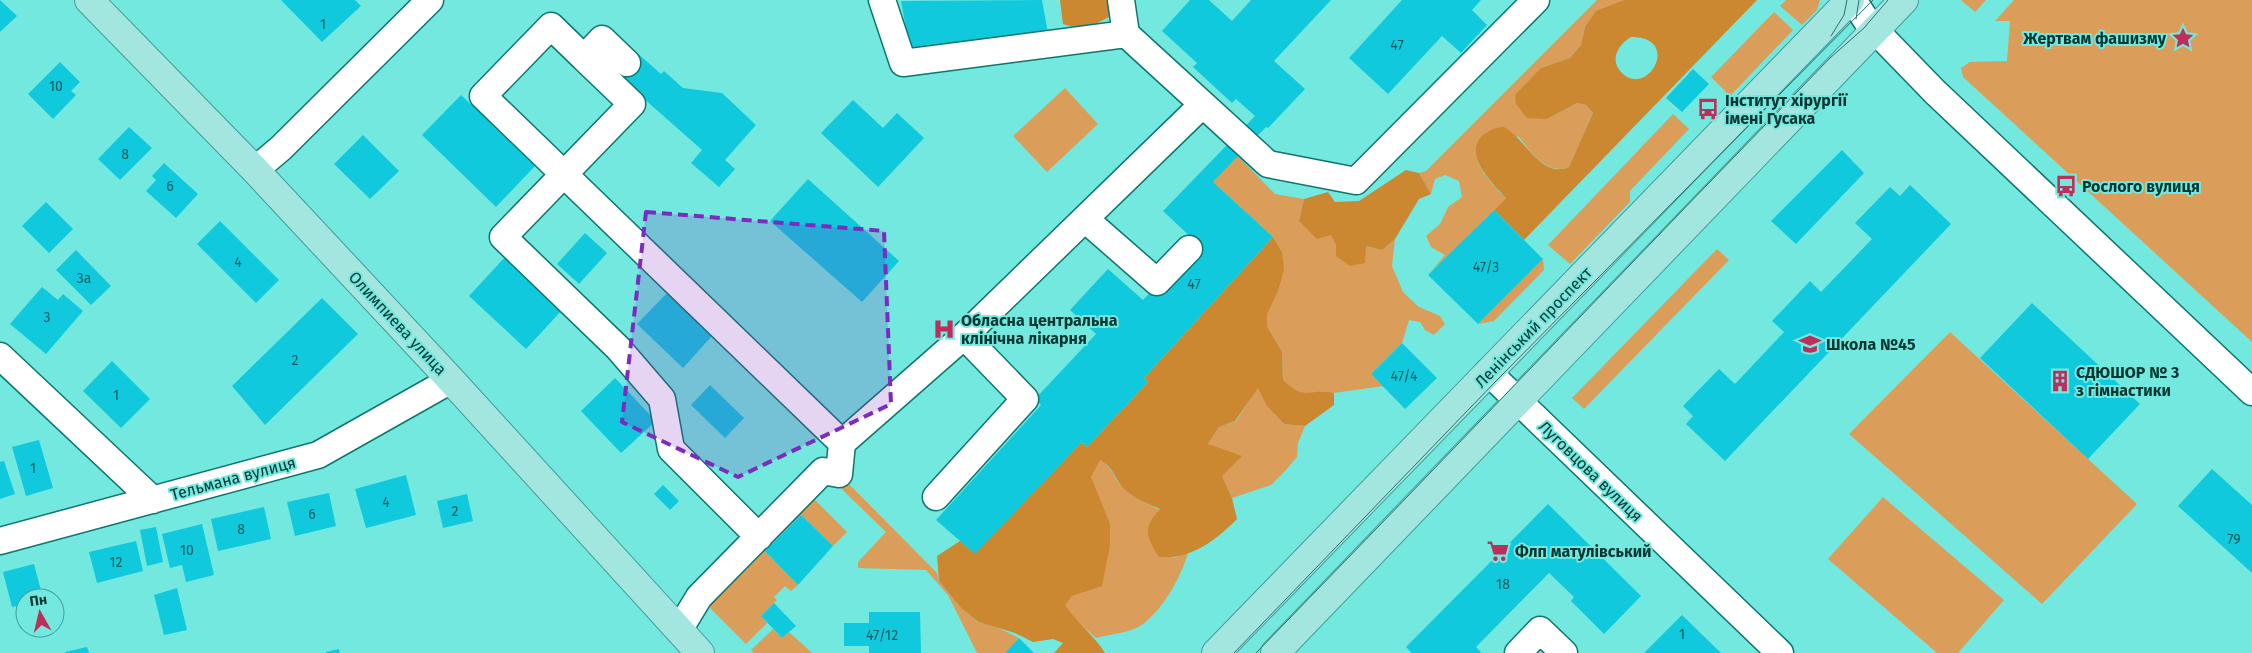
<svg xmlns="http://www.w3.org/2000/svg" width="2252" height="653" viewBox="0 0 2252 653" font-family="'Fira Sans',sans-serif">
<rect width="100%" height="100%" fill="#73e8de"/>
<!-- green -->
<path fill="#db9e5a" d="M1597 0H1624L1612 6 1585 27 1581 45 1570 58 1541 68 1547 119 1577 103 1586 105 1593 113 1569 167C1548 176 1531 153 1519 137L1488 131C1461 154 1487 179 1506 198L1428 275 1445 255 1431 247 1426 236 1440 224 1448 207 1462 197 1459 181 1445 175 1435 179 1431 194 1419 173 1426 171Z
M1786 0H1820L1817 10 1802 25 1780 6Z
M1961 0H1986L1975 12Z
M2014 0H2252V342L1963 77 1961 68 1970 62 2007 61 2010 21H1995Z
M1774 12 1793 30 1730 96 1711 77Z
M1065 88 1098 124 1047 172 1013 136Z
M1673 114 1689 129 1630 191V202L1570 264 1548 245Z
M1238 156 1275 194 1304 199 1299 221 1331 234 1336 245V256L1366 246 1382 250 1395 239 1392 266 1403 292 1419 307 1440 316 1445 324 1434 335 1425 330 1420 322 1409 320 1402 343 1371 374 1383 386 1334 393 1323 391 1309 395 1294 391 1283 380 1282 352 1267 326 1266 314 1278 291 1282 252 1273 237 1213 182Z
M1717 249 1729 260 1584 409 1572 398Z
M1543 259 1544 270 1494 321 1478 324Z
M1950 332 2137 504 2042 604 1849 434Z
M1258 387 1266 405 1284 424 1305 426 1298 443 1297 457 1286 470 1271 485 1232 498 1222 476 1221 450 1208 444 1219 427 1236 421Z
M1100 459C1115 470 1114 480 1125 490 1135 499 1148 504 1160 510L1173 558 1188 553C1181 577 1162 612 1140 626 1132 632 1107 635 1096 638L1072 616 1064 605 1072 596 1096 494 1091 476Z
M823 471 839 474 937 573 939 581 962 609 979 622 990 624 1019 638 1005 653H977L948 595 926 570 858 568V562L886 532Z
M805 490 847 532 833 546 801 515 765 551 798 585 791 591 785 586 774 597 777 600 761 616 767 623 746 644 699 597Z
M1883 497 2004 600 1958 653H1937L1828 559Z
M773 629 782 638 789 632 812 653H754L751 650Z"/>
<!-- forest -->
<path fill="#cc8731" fill-rule="evenodd" d="M1060 0H1114L1116 13C1097 24 1084 31 1063 24Z
M1624 0H1757L1524 240 1494 210 1506 198C1492 183 1462 155 1483 135 1489 130 1496 127 1504 127 1526 139 1541 179 1569 167L1593 113 1586 105 1577 103 1547 119 1527 118 1516 104 1515 95 1541 68 1570 58 1581 45 1585 27 1596 11ZM1631 37C1683 37 1647 100 1621 72 1609 59 1619 44 1631 37Z
M1406 170 1419 173 1431 194 1419 199 1395 239 1382 250 1366 246 1365 263 1350 266 1336 256V245L1331 235 1317 239 1299 221 1304 199 1328 192 1335 202 1359 201Z
M1273 237 1282 252 1284 270 1278 291 1267 314V326L1282 352 1283 380C1307 403 1309 387 1334 393V405L1305 426 1284 424 1266 405 1258 388 1235 421 1219 427 1208 444 1242 456 1222 476 1232 498 1237 519C1216 540 1191 560 1159 557 1146 536 1142 529 1160 509 1148 504 1135 499 1125 490 1114 479 1115 468 1100 460L1091 477 1110 524V545L1102 586 1072 596 1065 605C1077 623 1094 635 1105 653H1054L1063 643 1053 639 1033 642 1015 633 979 622 962 609 939 581 937 556 960 541 975 553 1082 442 1087 447 1148 382 1144 378Z"/>
<!-- building -->
<path fill="#11c9dd" d="M0 0 17 16 0 32Z
M281 0H355L361 6 322 42Z
M1042 0 1048 33 911 56 901 1Z
M1190 0H1209L1232 21 1251 0H1331L1274 61 1305 89 1268 128 1266 127 1213 182 1273 237 1144 378 1148 382 1087 447 1082 442 975 554 936 520 1041 405 1035 399 1096 334 1070 310 1108 269 1143 300 1197 243 1163 211 1255 116 1236 99 1232 103 1193 67 1197 63 1162 31Z
M1402 0H1481L1472 10 1487 25 1461 53 1442 36 1388 94 1349 58Z
M636 52 661 74 664 71 683 88 722 93 756 125 725 160 735 169 719 187 691 163 702 150 616 74Z
M60 62 80 82 71 91 76 95 53 119 28 94Z
M1693 69 1709 84 1682 112 1666 98Z
M461 95 535 166 496 207 422 135Z
M853 100 883 128 897 113 924 138 878 187 821 133Z
M129 127 152 148 120 180 98 159Z
M363 135 399 171 370 199 334 164Z
M1842 150 1864 173 1796 244 1771 221Z
M164 163 198 194 176 218 146 191 156 180 152 176Z
M808 179 899 261 862 302 770 221Z
M1910 185 1951 224 1725 461 1686 424 1693 416 1683 406 1719 369 1735 384 1784 332 1772 321 1810 281 1821 292 1872 239 1855 223 1890 187 1900 196Z
M46 202 73 229 49 253 22 226Z
M1494 210 1543 259 1478 324 1428 275Z
M220 221 279 280 256 303 197 244Z
M585 233 607 253 579 284 557 264Z
M76 250 111 286 91 305 56 270Z
M506 256 563 309 526 349 469 296Z
M42 287 58 300 63 294 83 311 46 354 10 324Z
M667 293 712 336 683 368 637 324Z
M322 298 358 334 265 425 232 386Z
M2032 303 2140 404 2088 459 1980 358Z
M1402 343 1437 378 1405 409 1371 374Z
M112 361 150 399 121 428 83 391Z
M615 378 656 421 621 453 581 411Z
M710 385 744 418 725 438 691 405Z
M39 440 53 488 26 496 12 447Z
M4 461 15 494 0 499V462Z
M2212 469 2252 505V573L2178 506Z
M406 475 416 515 366 528 355 489Z
M663 485 679 501 670 510 654 494Z
M329 493 336 526 295 536 287 502Z
M467 494 473 521 443 528 437 501Z
M1548 504 1641 596 1604 634 1571 601 1574 597 1549 573 1476 647 1481 652 1480 653H1412L1406 647Z
M264 507 271 539 218 551 211 519Z
M801 515 833 546 798 585 765 551Z
M202 524 214 575 186 582 182 565 170 568 162 534Z
M156 527 163 562 147 566 140 530Z
M136 541 143 571 97 583 89 552Z
M34 564 43 598H25V604L12 607 3 572Z
M177 588 187 630 164 635 154 595Z
M774 603 796 626 782 638 761 616Z
M869 612H920L921 653H869V646H844V623H869Z
M1682 615 1721 653H1644Z
M1019 638 1034 653H1005Z
M87 647 89 653H65V652Z
M339 649 340 653H326V652Z"/>
<g fill="none" stroke-linecap="round" stroke-linejoin="round">
<!-- minor casing -->
<g stroke="#0c766f" stroke-width="29">
<path id="minor" d="M882 0 903 63 1126 34 1268 164 1356 181 1536 0
M1121 0 1126 34
M1853 0 1868 23 1935 92 2252 392
M584 58 632 104 503 237 618 348 662 399 671 449 759 537
M627 63 602 39 584 58 551 26 483 96 842 443
M255 170 281 148 430 0
M1085 219 1157 282 1189 249
M0 356 153 500
M1488 372 1780 653
M936 497 1025 399 964 336
M0 541 318 455 451 380
M679 630 699 597 823 471 839 474 842 443 964 336 1202 105
M1518 653 1540 630 1564 653"/>
</g>
<!-- major casing -->
<g stroke="#429e96" stroke-width="30">
<path id="major" d="M89 0 255 170 451 380 700 653
M1216 653 1850 0
M1275 653 1904 0"/>
</g>
<!-- minor -->
<use href="#minor" stroke="#fff" stroke-width="26"/>
<!-- major -->
<use href="#major" stroke="#a3e6e0" stroke-width="28"/>
<!-- tram -->
<path stroke="#26716b" stroke-width="1" d="M1856 19 1859 0
M1831 36 1844 15 1847 0
M1234 653 1496 381 1873 0
M1256 653C1448 456 1638 255 1830 58L1864 28 1888 0"/>
</g>
<!-- marked area -->
<path fill="#7b2cbf" fill-opacity="0.2" stroke="#7b2cbf" stroke-width="4" stroke-dasharray="10 6" stroke-linejoin="round" d="M646 212 884 231 891 404 738 477 622 422Z"/>
<!-- icons -->
<defs>
<g id="sight-bare" transform="scale(1.725)"><path d="M0-6L1.8-2.2L6-1.7L2.9 1.2L3.7 5.4L0 3.3L-3.7 5.4L-2.9 1.2L-6-1.7L-1.8-2.2Z" fill="#bd2f5a" stroke="#73e8de" stroke-width="2.5" paint-order="stroke"/></g>
<g id="bus-bare" transform="scale(1.725)"><path d="M-5-6H5V4H4V6H2V4H-2V6H-4V4H-5ZM-3.5-4V0h7V-4ZM-3.5 1.2v1.5H-2V1.2ZM2 1.2v1.5H3.5V1.2Z" fill="#bd2f5a" stroke="#73e8de" stroke-width="2.5" paint-order="stroke"/></g>
<g id="hospital-bare" transform="scale(1.725)"><path d="M-5-5h3v3.5h4V-5h3V5h-3V1.5h-4V5h-3Z" fill="#bd2f5a" stroke="#73e8de" stroke-width="2.5" paint-order="stroke"/></g>
<g id="school-bare" transform="scale(1.725)"><path d="M0-5L7-2L0 1L-7-2ZM-4 1L0 2.5L4 1V4Q0 6-4 4Z" fill="#bd2f5a" stroke="#73e8de" stroke-width="2.5" paint-order="stroke"/></g>
<g id="building-bare" transform="scale(1.725)"><path d="M-4-6H4V6H1V3H-1V6H-4ZM-2.5-4.3h1.7v1.8h-1.7ZM.8-4.3h1.7v1.8H.8ZM-2.5-1h1.7V.8h-1.7ZM.8-1h1.7V.8H.8Z" fill="#bd2f5a" stroke="#73e8de" stroke-width="2.5" paint-order="stroke"/></g>
<g id="supermarket-bare" transform="scale(1.725)"><path d="M-6-5.5h2.5l.6 2H6L4.5 2H-2.5L-4.4-4H-6ZM-1.5 3.2a1.3 1.3 0 1 0 .1 0ZM3 3.2a1.3 1.3 0 1 0 .1 0Z" fill="#bd2f5a" stroke="#73e8de" stroke-width="2.5" paint-order="stroke"/></g>
</defs>
<g fill-rule="evenodd">
<use href="#sight-bare" x="2183" y="38"/>
<use href="#bus-bare" x="1708" y="109"/>
<use href="#bus-bare" x="2066" y="186"/>
<use href="#hospital-bare" x="944" y="329"/>
<use href="#school-bare" x="1810" y="344"/>
<use href="#building-bare" x="2060" y="381"/>
<use href="#supermarket-bare" x="1498" y="551"/>
</g>
<g text-anchor="middle" stroke-width="4" stroke-linejoin="round" paint-order="stroke">
<!-- number labels -->
<g font-size="14" fill="#045b5d">
<text x="323" y="29">1</text>
<text x="1397" y="50">47</text>
<text x="56" y="91">10</text>
<text x="125" y="159">8</text>
<text x="170" y="191">6</text>
<text x="238" y="267">4</text>
<text x="1486" y="272">47/3</text>
<text x="84" y="283">3а</text>
<text x="1194" y="289">47</text>
<text x="47" y="322">3</text>
<text x="295" y="365">2</text>
<text x="1404" y="381">47/4</text>
<text x="116" y="400">1</text>
<text x="33" y="473">1</text>
<text x="386" y="507">4</text>
<text x="455" y="516">2</text>
<text x="312" y="519">6</text>
<text x="241" y="534">8</text>
<text x="2234" y="544">79</text>
<text x="187" y="555">10</text>
<text x="116" y="567">12</text>
<text x="1503" y="589">18</text>
<text x="1682" y="639">1</text>
<text x="882" y="640">47/12</text>
</g>
<!-- poi labels -->
<g font-size="16" font-weight="bold" fill="#003632" stroke="#73e8de" text-anchor="start">
<text x="2166" y="44" text-anchor="end">Жертвам фашизму</text>
<text x="1725" y="106">Інститут хірургії<tspan x="1725" dy="18">імені Гусака</tspan></text>
<text x="2082" y="192">Рослого вулиця</text>
<text x="961" y="326">Обласна центральна<tspan x="961" dy="18">клінічна лікарня</tspan></text>
<text x="1826" y="350">Школа №45</text>
<text x="2076" y="378">СДЮШОР № 3<tspan x="2076" dy="18">з гімнастики</tspan></text>
<text x="1515" y="557">Флп матулівський</text>
</g>
<!-- street labels -->
<g font-size="16" fill="#003632" stroke="#73e8de">
<text transform="translate(398 323) rotate(47)" y="6">Олимпиева улица</text>
<text transform="translate(1533 327) rotate(-46)" y="6">Ленінський проспект</text>
<text transform="translate(1591 471) rotate(44)" y="6">Луговцова вулиця</text>
<text transform="translate(233 478) rotate(-15)" y="6">Тельмана вулиця</text>
</g>
</g>
<!-- north arrow -->
<g transform="translate(40 613) rotate(352)"><circle r="24" fill="#73e8de" stroke="#45a199"/>
<path d="M0-4L9 19L0 12L-9 19Z" fill="#bd2f5a"/>
<text y="-8" font-size="14" font-weight="bold" text-anchor="middle" fill="#003632">Пн</text>
</g>
</svg>
